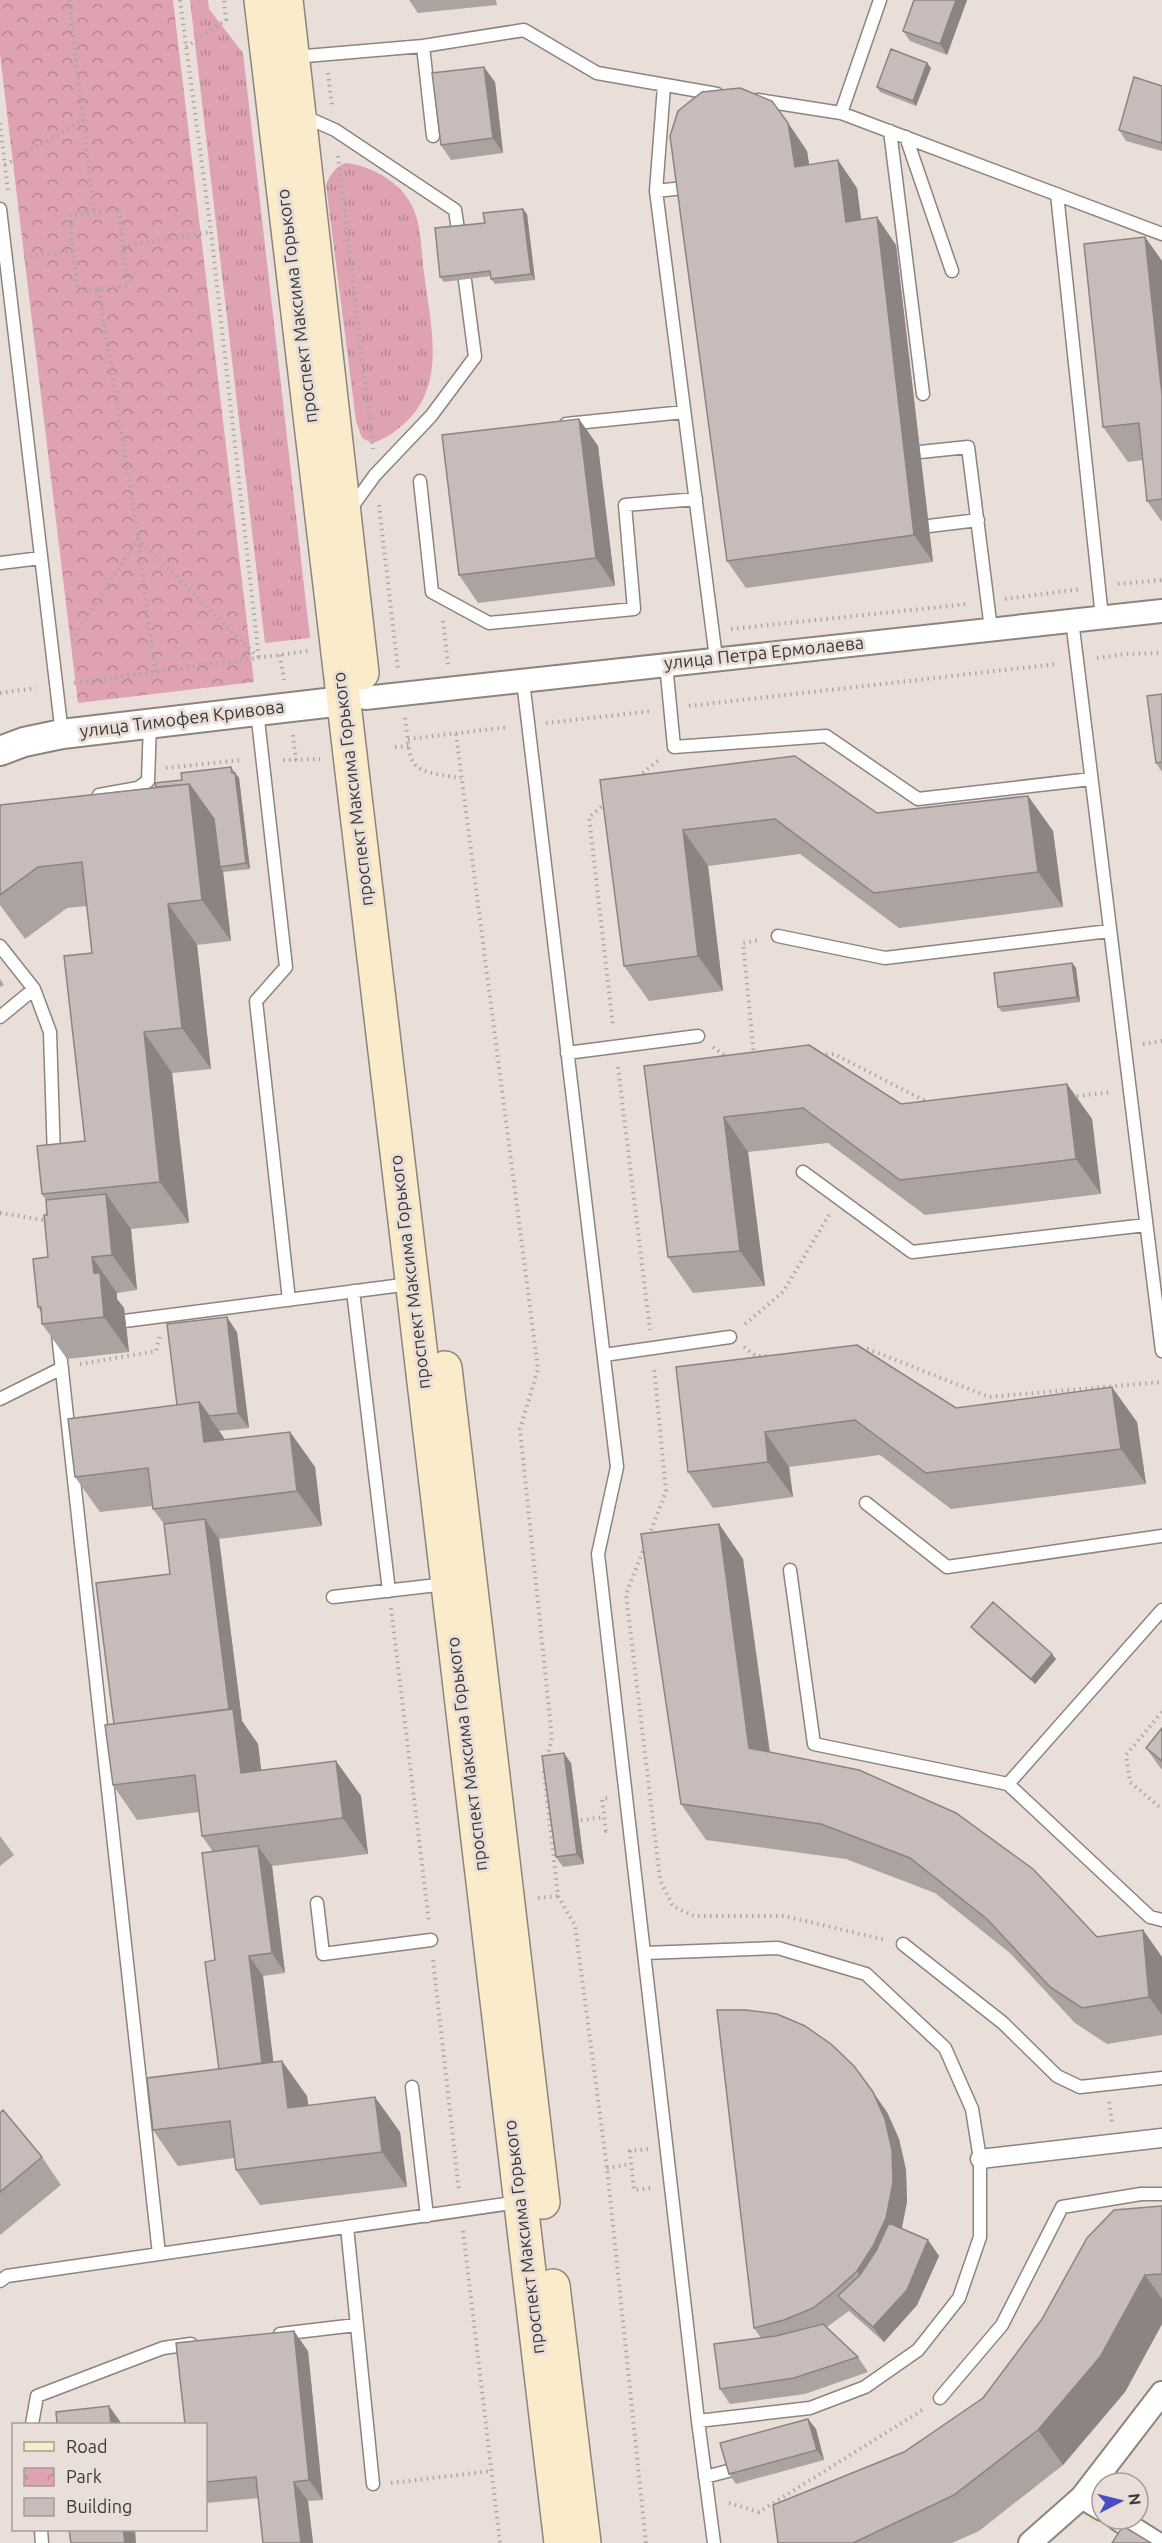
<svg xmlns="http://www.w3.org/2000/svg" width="1162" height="2543" viewBox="0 0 1162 2543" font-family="Ubuntu,sans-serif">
<defs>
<pattern id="grass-tufts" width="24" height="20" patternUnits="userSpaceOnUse" patternTransform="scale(1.5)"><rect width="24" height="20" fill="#dea2b2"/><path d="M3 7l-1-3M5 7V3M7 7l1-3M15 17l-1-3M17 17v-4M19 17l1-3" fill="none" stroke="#b58592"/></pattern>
<pattern id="park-crowns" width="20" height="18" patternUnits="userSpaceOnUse" patternTransform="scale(1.5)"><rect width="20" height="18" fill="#dea2b2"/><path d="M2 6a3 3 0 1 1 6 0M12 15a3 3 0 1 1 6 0" fill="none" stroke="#b58592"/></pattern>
</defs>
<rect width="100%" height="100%" fill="#e9dfd8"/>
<!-- grass -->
<path fill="url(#grass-tufts)" d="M190 0H208L209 9 243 53 310 638 265 643Z
M345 163C370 165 398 181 410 202 422 222 421 251 424 273 430 322 446 379 410 418 398 430 388 438 372 443L362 438 356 421 326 185C330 175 335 167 345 163Z"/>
<!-- park -->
<path fill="url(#park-crowns)" d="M0 0H173L254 682 78 703 0 55Z"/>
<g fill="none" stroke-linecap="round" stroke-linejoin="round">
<!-- service casing -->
<g stroke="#8d847d" stroke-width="15">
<path id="service" d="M423 46 433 136
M294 57 423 46 524 30 597 73 717 94
M664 86 656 191 716 658
M758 100 841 113 1162 234
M841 113 880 0
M301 115 335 130 455 210 460 242
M890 131 923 394
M906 137 952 271
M656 191 692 187
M1057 194 1102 617
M0 209 62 734
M566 424 684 412
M920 452 968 447 991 629
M420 481 432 592 489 623 634 609 625 505 696 499
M349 511 375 475 431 416 475 357 463 265
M929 526 978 520
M0 563 41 558
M1072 620 1162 1351
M666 664 674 747 826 736 918 799 1091 779
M523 681 617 1467 598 1554 698 2421 714 2543
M257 711 286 967 256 1001 289 1300
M99 795 138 788 148 781 150 723
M778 936 885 958 1109 931
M0 946 34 989 50 1032 54 1158
M0 1017 34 989
M567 1053 698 1036
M803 1172 912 1252 1146 1225
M353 1291 389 1591
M109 1323 410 1284
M58 1334 159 2254
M604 1355 730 1337
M0 1399 62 1368
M866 1503 947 1567 1162 1536
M790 1570 814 1744 1008 1784 1150 1917 1162 1920
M333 1597 446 1584
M1008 1784 1162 1610
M317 1903 323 1954 431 1940
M903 1944 1003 2023 1057 2076 1080 2087 1162 2078
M645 1953 778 1948 866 1974 945 2048 972 2109 980 2159V2237L959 2298 918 2350 865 2387 810 2408 698 2421
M412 2087 427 2216
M347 2227 373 2484
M0 2281 7 2276 519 2202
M280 2334 356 2325
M940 2398 1002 2325 1062 2207 1141 2194H1162
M32 2424 37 2396 163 2348 191 2344
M705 2477 732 2470
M41 2530 42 2543"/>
</g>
<!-- pedestrian casing -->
<g stroke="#8d847d" stroke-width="21">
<path id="pedestrian" d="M980 2159 1162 2138"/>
</g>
<!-- minor casing -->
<g stroke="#8d847d" stroke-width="26">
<path id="minor" d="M365 698 1162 611
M1082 2497 1102 2509
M1118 2519 1156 2543
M1030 2543 1082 2497 1162 2393"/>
</g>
<!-- tertiary casing -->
<g stroke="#8d847d" stroke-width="32">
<path id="tertiary" d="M0 751 24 742 62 734 343 701"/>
</g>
<!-- secondary casing -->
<g stroke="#8d847d" stroke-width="36">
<path id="secondary" d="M261 0 561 2543
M286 0 362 673
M445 1368 543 2202
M553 2286 584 2543"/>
</g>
<!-- path -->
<path stroke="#afa7a1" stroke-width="4" stroke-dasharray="1.5 4.5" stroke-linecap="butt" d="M69 0 94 213
M180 0 211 232 259 658
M186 47 226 20 224 0
M328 73 332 107
M0 123 8 191
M338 156 373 449
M5 165 83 120
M119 210 128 286 78 292 69 216Z
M123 246 211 232
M24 257 73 251
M99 290 138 539 155 672
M379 505 398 670
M1118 584 1162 580
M1005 599 1081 589
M443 621 448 664
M731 629 968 604
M72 640 138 539 258 657
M280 655 284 680
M1097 658 1126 654 1162 653
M74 683 308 651
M0 693 36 688
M689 706 1057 664
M405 718C412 770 406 770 461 778
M546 723 652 711
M456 734 538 1369 520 1429 552 1738 547 1758
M293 735 296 761
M408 739 509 727
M395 747 409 746
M283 760 320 759
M166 768 242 760
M638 777 660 759
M606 803 589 817 613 1026
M1143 1044 1162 1041
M713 1047 729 1059
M820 1055 834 1054 929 1103
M754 1056 743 943 760 940
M618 1067 650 1330
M1071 1097 1112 1092
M0 1213 50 1221
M745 1324 783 1292 829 1215
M744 1347 756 1356H769
M861 1349H868L989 1397 1162 1382
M80 1364 156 1351 160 1335
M649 1536 666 1491 654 1367
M645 1546 626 1594 660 1880 673 1906 694 1916H784L886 1940
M391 1608 429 1922
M1162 1712 1126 1755 1130 1782 1162 1809
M545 1765 544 1772 558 1896 575 1925 607 2168 646 2543
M607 1798 602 1799 606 1831 609 1830
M575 1821 604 1817
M538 1898 558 1896
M433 1960 459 2191
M1109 2102 1112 2122
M648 2149 630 2151 634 2190 653 2188
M607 2168 631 2164
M463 2231 500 2543
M391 2483 491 2471
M729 2503 759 2512 924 2409"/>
<!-- service -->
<use href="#service" stroke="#fff" stroke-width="12"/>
<!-- pedestrian -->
<use href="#pedestrian" stroke="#fff" stroke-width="18"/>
<!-- minor -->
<use href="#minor" stroke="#fff" stroke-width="22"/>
<!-- tertiary -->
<use href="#tertiary" stroke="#fff" stroke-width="28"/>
<!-- secondary -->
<use href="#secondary" stroke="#faecca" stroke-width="33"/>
</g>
<!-- wall -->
<path fill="#aca2a0" d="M409 0H496L497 5 418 13Z
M914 0H967L947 55 910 41 903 31Z
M927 63 931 68 916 106 880 92 877 87Z
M495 82 503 153 451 160 441 145Z
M1162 86V151L1126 141 1119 130Z
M788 123 807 151 809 165 857 188 861 220 896 245 933 562 746 588 727 561Z
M527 214 535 280 495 284 491 279V276L444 282 440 277 485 223Z
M1145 237 1162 261V522L1147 501 1143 460 1128 462 1103 427Z
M579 419 598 446 615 586 478 603 459 575Z
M1162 694V772L1156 763Z
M231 767 239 778 250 869 223 872V871L231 941 197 945 211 1069 172 1073 189 1223 131 1229 137 1290 117 1293V1299L124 1308 129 1352 67 1359 42 1324 41 1312 38 1307 48 1257 46 1200 42 1194 85 1141 92 953 87 906 67 908 25 939 0 905V805L156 787Z
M600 780 877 813 1028 796 1053 831 1063 907 899 928 800 854 708 866 723 991 649 1001 624 966Z
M1072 963 1076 968 1080 1002 1002 1012 998 1007Z
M0 979 4 985 0 987Z
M644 1066 901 1104 1067 1084 1092 1119 1101 1194 925 1215 828 1143 748 1152 765 1286 693 1293 668 1257Z
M237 1332 249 1428 219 1431 224 1438V1440L290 1432 315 1467 322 1526 219 1539 242 1721 258 1744 261 1770 336 1761 361 1796 368 1854 272 1866 285 1973 263 1976 273 2062 307 2096 308 2105 400 2132 407 2187 260 2205 236 2170 234 2158 178 2166 153 2130 219 2069 215 1960 213 1852 202 1836 199 1812 137 1820 113 1785 114 1724 170 1574 164 1524 153 1509 152 1506 100 1512 75 1477 177 1405Z
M676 1367 956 1408 1137 1422 1146 1484 951 1509 880 1455 789 1467 793 1497 713 1508 688 1472Z
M719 1524 743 1559 770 1752 1097 1937 1143 1930 1162 1957V2035L1107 2044 1075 2023 1011 1954 935 1893 846 1859 706 1840 681 1804Z
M971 1627 1056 1659 1035 1684 975 1632Z
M1162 1728V1770L1146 1748Z
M571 1763 584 1864 563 1867 556 1857Z
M0 1836 14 1855 0 1866Z
M887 2112 899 2139 906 2170 907 2202 901 2228 928 2240 939 2256 917 2305 884 2342 849 2311 827 2327 858 2357 868 2372 805 2394 730 2404 720 2389 761 2338 754 2328Z
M0 2113 42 2157 61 2185 0 2235Z
M1162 2206V2324L1125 2392 1063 2465 979 2531 952 2543H778L904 2452 983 2398Z
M308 2351 323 2500 308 2501 313 2543H263L259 2498 206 2503V2424Z
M808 2419 816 2429 824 2460 736 2484 729 2474Z"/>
<!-- shaded-wall -->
<path fill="#8c8482" d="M956 0H967L947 55 940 44Z
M927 63 931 68 916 106 913 101Z
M484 67 495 82 503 153 493 138Z
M788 123 807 151 814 194 795 167Z
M838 160 857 188 865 249 846 222Z
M523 209 527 214 535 280 531 274Z
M877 217 896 245 933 562 914 535Z
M1145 237 1162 261V395Z
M579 419 598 446 615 586 596 558Z
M235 773 239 778 250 869 246 863Z
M189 784 218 825 220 867 223 871 231 941 202 900Z
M1028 796 1053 831 1063 907 1038 872Z
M683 830 708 866 723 991 698 956Z
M168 904 197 945 211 1069 182 1028Z
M1072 963 1076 968 1080 1002 1077 997Z
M144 1032 172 1073 189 1223 160 1182Z
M1067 1084 1092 1119 1101 1194 1076 1159Z
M724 1117 748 1152 765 1286 740 1251Z
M106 1194 131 1229 137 1290 112 1255Z
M92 1257 117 1293V1299L124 1308 129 1352 104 1317 94 1273Z
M227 1317 237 1332 249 1428 238 1413Z
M1112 1387 1137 1422 1146 1484 1121 1449Z
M199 1402 224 1438 229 1477 204 1442Z
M290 1432 315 1467 322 1526 297 1491Z
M765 1432 789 1467 793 1497 768 1462Z
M205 1519 219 1539 242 1721 258 1744 266 1808 241 1773 231 1726Z
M719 1524 743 1559 774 1784 749 1748Z
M1052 1654 1056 1659 1035 1684 1031 1679Z
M564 1753 571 1763 584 1864 577 1854Z
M336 1761 361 1796 368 1854 343 1818Z
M258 1846 272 1866 285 1973 272 1953Z
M1143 1930 1162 1957V2015L1149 1997Z
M249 1956 263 1976 278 2100 264 2080Z
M282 2061 307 2096 313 2143 288 2108Z
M873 2092 887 2112 899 2139 906 2170 907 2202 900 2238 871 2290 857 2271Z
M375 2097 400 2132 407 2187 382 2152Z
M928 2240 939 2256 917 2305 884 2342 873 2327Z
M1145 2275 1162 2299V2324L1125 2392 1063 2465 1038 2430Z
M294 2331 308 2351 323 2500 309 2480Z
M109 2406 122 2424H111Z
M808 2419 816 2429 824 2460 817 2450Z
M294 2482 308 2501 313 2543H301Z
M123 2529H135L136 2543H125Z"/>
<!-- building -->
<path fill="#c8bcba" stroke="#8c8482" stroke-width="1.5" d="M914 0H956L940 44 903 31Z
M891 49 927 63 913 101 877 87Z
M484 67 493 138 441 145 432 73Z
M1134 77 1162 86V143L1119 130Z
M740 88 772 101 788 123 795 167 838 160 846 222 877 217 914 535 727 561 670 136 678 111 702 92Z
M523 209 531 274 491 279 490 271 440 277 435 228 485 223 483 213Z
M1145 237 1162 395V499L1147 501 1139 423 1103 427 1084 244Z
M579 419 596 558 459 575 442 435Z
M1162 694V762L1156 763 1147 696Z
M795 756 877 813 1028 796 1038 872 874 893 775 819 683 830 698 956 624 966 600 780Z
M231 767 232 773H235L246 863 220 867 214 819 189 784 156 787 155 783 182 780 181 773Z
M189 784 202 900 168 904 182 1028 144 1032 160 1182 42 1194 37 1146 85 1141 64 956 92 953 82 862 38 867 0 895V805Z
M1072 963 1077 997 998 1007 994 973Z
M809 1045 901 1104 1067 1084 1076 1159 900 1180 803 1108 724 1117 740 1251 668 1257 644 1066Z
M106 1194 112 1255 92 1257 94 1273H100L104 1317 42 1324 41 1307H38L33 1259 48 1257 44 1215H47L46 1200Z
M227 1317 238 1413 209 1416 199 1402 177 1405 167 1324Z
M857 1345 956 1408 1112 1387 1121 1449 926 1473 855 1420 765 1432 768 1462 688 1472 676 1367Z
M199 1402 204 1442 290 1432 297 1491 153 1509 148 1468 75 1477 68 1419Z
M205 1519 229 1709 114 1724 96 1583 170 1574 164 1524Z
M719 1524 749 1748 859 1770 956 1813 1033 1869 1097 1937 1143 1930 1149 1997 1082 2008 1050 1987 987 1919 910 1858 821 1824 681 1804 641 1534Z
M993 1602 1052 1654 1031 1679 971 1627Z
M233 1709 241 1773 336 1761 343 1818 202 1836 195 1775 113 1785 105 1725Z
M1162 1728V1761L1146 1748Z
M564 1753 577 1854 556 1857 542 1756Z
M258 1846 272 1953 249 1956 262 2063 219 2069 205 1962 215 1960 202 1853Z
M717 2010H746L777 2014 805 2026 831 2044 854 2066 873 2092 885 2119 892 2150 893 2183 886 2218 873 2246 857 2271 835 2291 813 2308 784 2320 754 2328Z
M282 2061 288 2108 375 2097 382 2152 236 2170 230 2121 153 2130 147 2078Z
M3 2110 42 2157 0 2192V2113Z
M1162 2206V2274L1145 2275 1100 2357 1038 2430 954 2495 853 2543H778L773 2505 904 2452 983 2398 1042 2319 1087 2238 1114 2210Z
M889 2223 928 2240 907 2290 873 2327 838 2296 860 2275 876 2251Z
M823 2324 858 2357 794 2378 720 2389 714 2344 776 2336Z
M294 2331 309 2480 294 2482 301 2543H263L256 2477 206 2482V2424H185L176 2343Z
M109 2406 111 2424H57L56 2412Z
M808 2419 817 2450 729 2474 720 2443Z
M1123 2526 1151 2543H1112Z
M69 2529H123L125 2543H71Z"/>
<g text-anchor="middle" stroke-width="6" stroke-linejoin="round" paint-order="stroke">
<!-- street labels -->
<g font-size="18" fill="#3d3936" stroke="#e9dfd8">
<text transform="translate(297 306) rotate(-97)" y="6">проспект Максима Горького</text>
<text transform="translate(764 653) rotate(-6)" y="6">улица Петра Ермолаева</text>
<text transform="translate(182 719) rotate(-7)" y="6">улица Тимофея Кривова</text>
<text transform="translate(353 789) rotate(-97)" y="6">проспект Максима Горького</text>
<text transform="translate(410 1272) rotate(-97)" y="6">проспект Максима Горького</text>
<text transform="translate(467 1754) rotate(-97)" y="6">проспект Максима Горького</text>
<text transform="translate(524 2237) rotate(-97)" y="6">проспект Максима Горького</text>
</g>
</g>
<!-- legend -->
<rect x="12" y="2423" width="195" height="108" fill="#e9dfd8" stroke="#a49d97" stroke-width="1.5"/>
<rect x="24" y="2442" width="30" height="9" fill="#faecca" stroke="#a49d97" stroke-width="1.5"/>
<text x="66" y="2453" font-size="18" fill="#3d3936">Road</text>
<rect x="24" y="2468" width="30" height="18" fill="url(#park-crowns)" stroke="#a49d97" stroke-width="1.5"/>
<text x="66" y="2483" font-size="18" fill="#3d3936">Park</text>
<rect x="24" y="2498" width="30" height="18" fill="#c8bcba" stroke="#a49d97" stroke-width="1.5"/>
<text x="66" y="2513" font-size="18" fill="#3d3936">Building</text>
<!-- north arrow -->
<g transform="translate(1120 2501) rotate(83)"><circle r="28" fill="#e9dfd8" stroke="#a49d97" stroke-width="1.5"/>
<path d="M0-4.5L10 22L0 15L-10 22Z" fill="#494dc3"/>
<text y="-9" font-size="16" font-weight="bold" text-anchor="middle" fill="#3d3936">N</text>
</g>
</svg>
